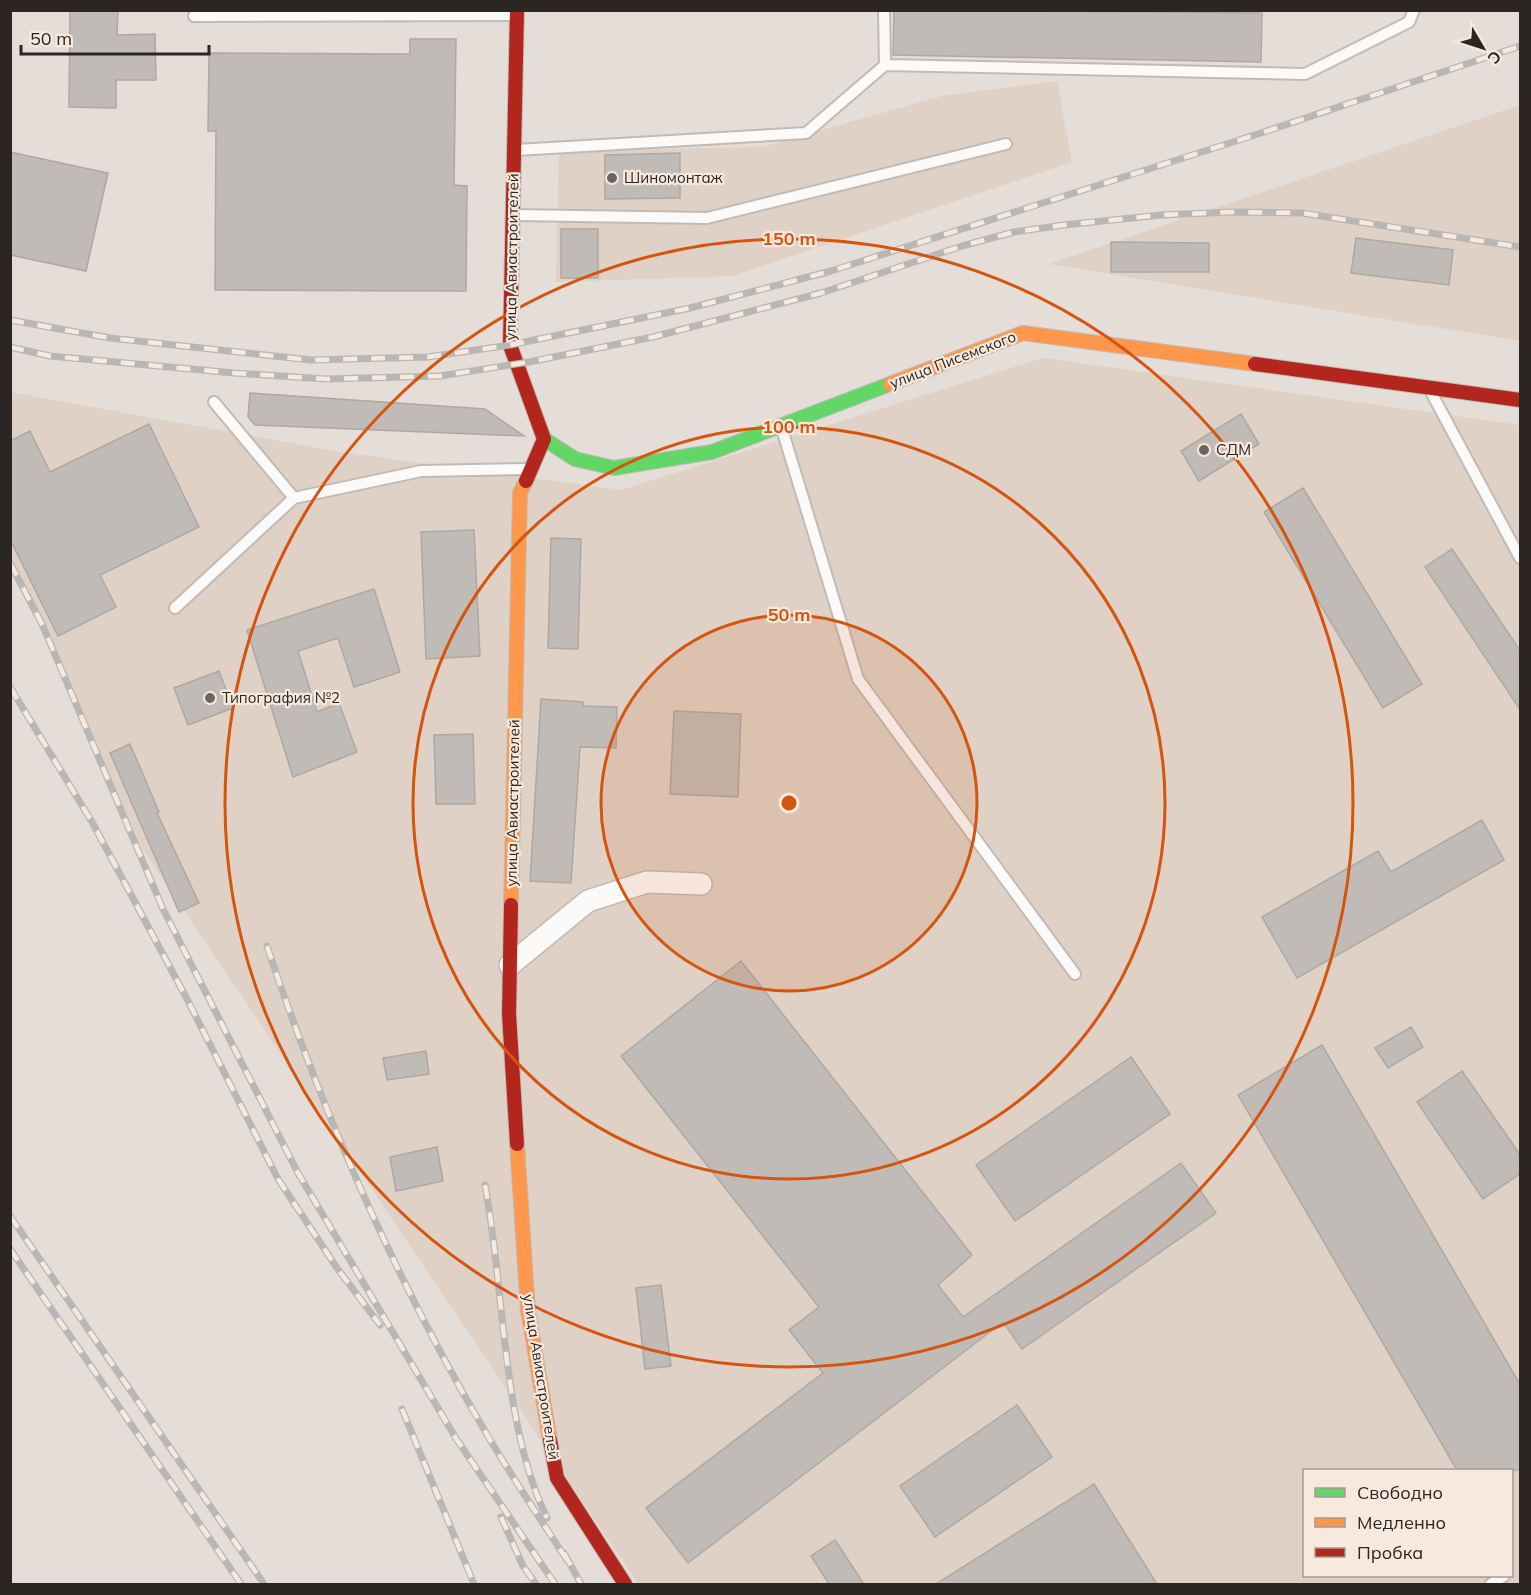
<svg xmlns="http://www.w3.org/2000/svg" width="1531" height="1595" viewBox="0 0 1531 1595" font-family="Mulish,sans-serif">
<rect width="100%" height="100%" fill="#e5ddd7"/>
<!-- built -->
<path fill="#dfd1c5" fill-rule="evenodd" d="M1057 81 1072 162 732 276 556 282 559 151 762 147 942 96Z
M1520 105V341L1049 264Z
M1043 358 1520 425V1584H638L125 823 11 562 10 392 340 452 621 490ZM1304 1470H1512V1576H1304Z"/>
<!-- building -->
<path fill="#c1bbb7" stroke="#aea8a3" stroke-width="1.5" d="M70 10H118L117 35 155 34 156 80H116V108L69 107Z
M894 10 1262 13 1261 62 893 55Z
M410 39H456L454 185 467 186 466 291 215 290 216 131H208L209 53 410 54Z
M10 152 108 173 86 271 10 255Z
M680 153V198L605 199V155Z
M561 229H598V278H561Z
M1356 238 1453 250 1449 285 1351 273Z
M1111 242 1209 243V272H1111Z
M250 393 485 409 524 436 255 425 248 417Z
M1241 414 1259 444 1199 481 1181 451Z
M149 424 199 527 100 575 116 607 58 636 10 539V441L30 431 50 472Z
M1303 488 1422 684 1383 708 1264 512Z
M474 530 480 656 426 659 421 532Z
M551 538 581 539 578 649 548 648Z
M1452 549 1521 652V711L1425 567Z
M374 589 400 672 354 687 338 638 298 651 317 712 339 703 357 752 293 777 247 630Z
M219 671 233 708 188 725 174 688Z
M541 699 583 702V706L617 707 616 748 580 747 571 883 530 881Z
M674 711 741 714 738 797 670 794Z
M473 734 475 804H436L434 735Z
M130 744 159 812 157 813 199 903 179 912 110 753Z
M1482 820 1504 860 1297 978 1262 917 1378 851 1391 872Z
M741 961 972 1255 938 1285 963 1317 1181 1163 1216 1213 1022 1349 1003 1322 688 1563 646 1508 823 1373 789 1330 819 1307 621 1056Z
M1411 1027 1423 1047 1388 1068 1375 1048Z
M1322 1045 1521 1386V1470H1457L1238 1095Z
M426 1051 429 1074 387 1080 383 1058Z
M1131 1057 1170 1114 1015 1221 976 1165Z
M1462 1071 1521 1156V1173L1483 1199 1417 1102Z
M437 1147 443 1181 396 1191 390 1157Z
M661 1285 671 1366 645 1369 636 1288Z
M1017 1405 1052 1457 935 1537 900 1486Z
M1094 1484 1157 1584H936Z
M835 1540 864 1584H829L811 1556Z"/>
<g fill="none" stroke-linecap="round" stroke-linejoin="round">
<!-- lane casing -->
<g stroke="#c0bbb6" stroke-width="14">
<path id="lane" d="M884 10 885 65
M194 16 514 15
M516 150 806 133 885 65 1305 74 1409 22 1414 10
M514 215 707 218 1006 144
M1432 394 1520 558
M214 402 294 498
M782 429 858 679 1075 974
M175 608 294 498 421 471 528 469
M1491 1584 1504 1576"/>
</g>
<!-- street casing -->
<g stroke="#c0bbb6" stroke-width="24">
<path id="street" d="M510 965 588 901 647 882 701 884"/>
</g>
<!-- fast casing -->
<g stroke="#c0bbb6" stroke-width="16">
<path id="fast" d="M544 439 575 459 614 468 712 452 890 384"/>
</g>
<!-- slow casing -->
<g stroke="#c0bbb6" stroke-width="16">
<path id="slow" d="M890 384 1023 333 1255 364
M511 905 520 493 526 481
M517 1144 528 1311 550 1440"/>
</g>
<!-- jam casing -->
<g stroke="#c0bbb6" stroke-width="16">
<path id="jam" d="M517 10 510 345 544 439 526 481
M1255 364 1520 400
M511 905 509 1014 517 1144
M550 1440 557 1478 625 1584"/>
</g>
<!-- lane -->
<use href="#lane" stroke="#fbfaf9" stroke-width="10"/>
<!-- street -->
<use href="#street" stroke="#fbfaf9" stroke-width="21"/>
<!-- fast -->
<use href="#fast" stroke="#63d668" stroke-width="14"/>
<!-- slow -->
<use href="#slow" stroke="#ff974d" stroke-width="14"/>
<!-- jam -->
<use href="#jam" stroke="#b3261e" stroke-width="14"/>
<!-- rail casing -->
<g stroke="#b9b7b5" stroke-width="7">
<path id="rail" d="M10 320 110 338 311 360 428 357 510 345 690 308 831 271 1264 132 1520 46
M10 347 50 356 234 373 326 379 440 376 529 362 653 337 821 293 962 246 1014 232 1064 225 1161 215 1233 212 1302 213 1520 247
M10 563 42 624 163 909 298 1173 457 1440 555 1584
M10 687 92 822 187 999 278 1179 337 1268 380 1325
M267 946C324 1117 397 1283 489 1438 514 1480 541 1520 567 1560
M485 1185C505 1290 501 1423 547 1518
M10 1216 264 1584
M10 1249 241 1584
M402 1409 474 1584
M501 1517 523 1566 536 1584
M564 1553 581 1584"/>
</g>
<!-- rail -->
<use href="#rail" stroke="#f8e9de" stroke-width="4.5" stroke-dasharray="14" stroke-linecap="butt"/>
</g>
<!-- distance rings -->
<circle cx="789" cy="803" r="188" fill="#d5540e" fill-opacity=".12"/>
<g fill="none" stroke="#d5540e" stroke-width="3">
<circle cx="789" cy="803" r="188"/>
<circle cx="789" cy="803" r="376"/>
<circle cx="789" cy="803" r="564"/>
</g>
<!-- markers -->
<g fill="#6c6661" stroke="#f8e9de" stroke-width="2">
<circle cx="612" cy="178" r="6"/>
<circle cx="1204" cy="450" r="6"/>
<circle cx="210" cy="698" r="6"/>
</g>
<g text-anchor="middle" stroke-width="4.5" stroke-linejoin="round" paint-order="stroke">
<!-- poi labels -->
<g font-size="15" fill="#2b2622" stroke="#f8e9de" text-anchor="start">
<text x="624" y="183">Шиномонтаж</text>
<text x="1216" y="455">СДМ</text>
<text x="222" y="703">Типография №2</text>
</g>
<!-- street labels -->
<g font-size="15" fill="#2b2622" stroke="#f8e9de">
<text transform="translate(512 257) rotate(-89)" y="5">улица Авиастроителей</text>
<text transform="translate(953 360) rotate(-21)" y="5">улица Писемского</text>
<text transform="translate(513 803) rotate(-89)" y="5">улица Авиастроителей</text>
<text transform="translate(541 1377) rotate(81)" y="5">улица Авиастроителей</text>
</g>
</g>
<circle cx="789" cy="803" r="9" fill="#d5540e" stroke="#f8e9de" stroke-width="3"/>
<g font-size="18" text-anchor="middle" font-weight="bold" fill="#d5540e" stroke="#f8e9de" stroke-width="4.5" stroke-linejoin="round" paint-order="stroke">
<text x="789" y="245">150 m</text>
<text x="789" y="433">100 m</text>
<text x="789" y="621">50 m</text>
</g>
<!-- border -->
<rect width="1531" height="1595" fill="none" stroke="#2b2622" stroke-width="24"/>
<!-- legend -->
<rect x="1303" y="1469" width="210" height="108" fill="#f8e9de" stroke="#a69b93" stroke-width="1.5"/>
<rect x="1315" y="1488" width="30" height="9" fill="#63d668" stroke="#a69b93" stroke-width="1.5"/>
<text x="1357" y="1499" font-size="18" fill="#2b2622">Свободно</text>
<rect x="1315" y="1518" width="30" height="9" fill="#ff974d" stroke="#a69b93" stroke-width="1.5"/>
<text x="1357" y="1529" font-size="18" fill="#2b2622">Медленно</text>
<rect x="1315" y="1548" width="30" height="9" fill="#b3261e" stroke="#a69b93" stroke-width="1.5"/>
<text x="1357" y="1559" font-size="18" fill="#2b2622">Пробка</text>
<!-- north arrow -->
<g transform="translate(1483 48) rotate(129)" stroke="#f8e9de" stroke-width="4.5" paint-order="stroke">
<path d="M0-4.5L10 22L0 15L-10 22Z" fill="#2b2622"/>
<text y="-9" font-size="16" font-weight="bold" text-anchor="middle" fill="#2b2622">С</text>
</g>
<!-- scale -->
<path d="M21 45v9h188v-9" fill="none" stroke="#2b2622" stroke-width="3"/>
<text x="30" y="45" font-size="18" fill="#2b2622" stroke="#f8e9de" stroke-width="4.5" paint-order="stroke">50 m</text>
</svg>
